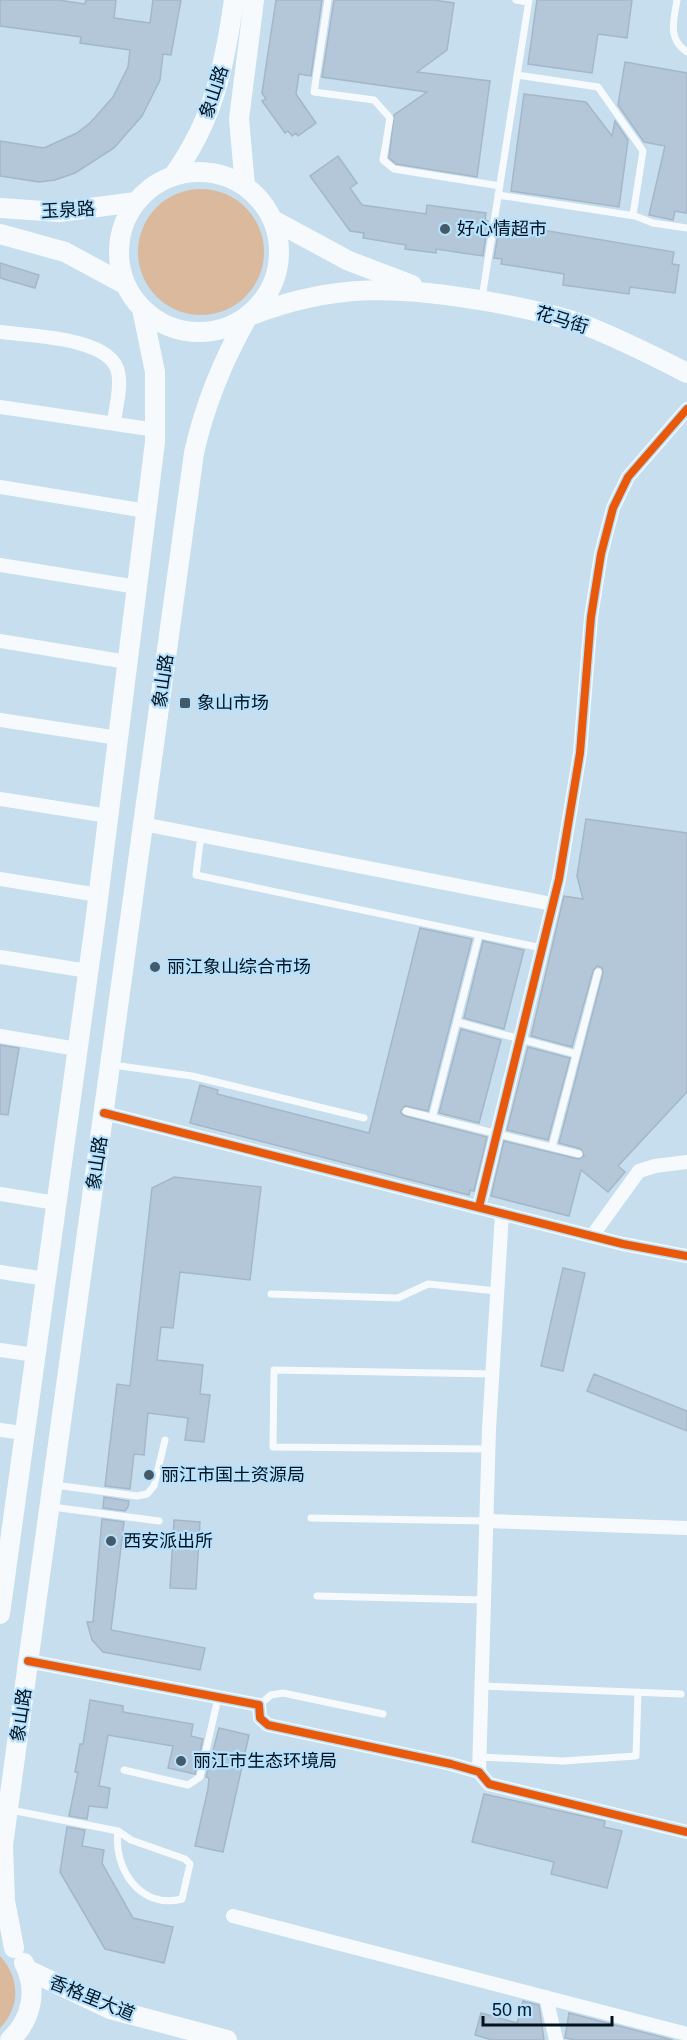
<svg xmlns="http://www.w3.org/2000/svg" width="687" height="2040" viewBox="0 0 687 2040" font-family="Arial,'Noto Sans SC',sans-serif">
<rect width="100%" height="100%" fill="#c6deed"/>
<!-- green -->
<path fill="#dab99d" d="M138 252a63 63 0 1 1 126 0a63 63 0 1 1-126 0Z
M0 1956C20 1978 21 2006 0 2028Z"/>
<!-- building -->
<path fill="#b4c7d9" stroke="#a4b7c8" stroke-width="1.5" d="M0 0H58L85 4 86 0H116L114 18 150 23 153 0H181L171 55 163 54 160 80 142 116 114 148 75 173 55 180 39 182 0 176V141L44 148 77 133 91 122 113 97 128 67 130 50 80 43 81 37 0 26Z
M276 0H322L311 76 299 74 296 94 316 123 298 136 296 133 292 136 288 131 285 133 262 101 266 99 262 93Z
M334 0H434L454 3 447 50 417 72 490 81 477 177 396 164 389 158 394 115 427 92 322 77Z
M537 0H632L627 38 598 34 592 73 528 64Z
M625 62 687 73V206L686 213 675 211 673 220 649 215 665 146 644 142 618 105Z
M524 94 586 102 612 136 615 121 628 140 619 207 511 191Z
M338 156 357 183 350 188 362 205 426 214 427 205 486 213 485 220 488 221 483 256 436 249V253L405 249 406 245 363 238 364 233 350 231 310 176Z
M500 223 674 252 672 264 679 265 675 293 630 287 629 294 563 285 564 274 501 264 502 259 494 258Z
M0 263 39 275 35 288 0 278Z
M586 819 687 833V1092L618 1166 625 1172 608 1192 581 1170 569 1216 491 1196 504 1141 578 1159 584 1156 581 1149 559 1143 603 973 602 968 597 966 593 971 572 1047 531 1036 564 896 583 899 577 876Z
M420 928 472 939 428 1111 405 1106 400 1112 405 1116 487 1137 474 1191 470 1190 469 1195 190 1123 200 1085 218 1090 217 1094 369 1133Z
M483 941 524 950 504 1029 464 1018Z
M461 1029 501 1040 479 1123 439 1113Z
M0 1045 19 1048 8 1115 0 1114Z
M528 1047 570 1058 548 1140 507 1130Z
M174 1177 261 1187 250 1280 180 1272 173 1328 161 1327 157 1360 203 1365 200 1394 210 1395 204 1442 185 1440 188 1418 148 1413 144 1455 134 1454 130 1489 105 1486 117 1384 130 1386 152 1188Z
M563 1268 585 1273 563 1371 541 1366Z
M594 1374 687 1411V1431L587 1391Z
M104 1497 129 1501 128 1507 125 1511 103 1508Z
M102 1519 124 1522 111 1630 205 1648 200 1670 103 1652 92 1640 87 1622H93Z
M174 1520 200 1522 196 1589 170 1588Z
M90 1700 123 1706V1712L193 1724 191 1736 203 1739 195 1774 168 1768 173 1746 108 1735 99 1786 110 1788 107 1808 89 1806 87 1819 69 1816 78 1772H75L80 1744H83Z
M219 1728 249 1735 223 1852 195 1846 208 1789 209 1778 206 1777Z
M484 1794 605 1821 604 1827 622 1831 607 1888 551 1874 554 1862 472 1842Z
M67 1827 85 1830 82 1846 104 1850 102 1863 133 1918 173 1927 164 1963 105 1949 60 1872Z
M523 2001 539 2005 544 2040H492L475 2035 481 2013 517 2023Z
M569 2013 673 2040H575L565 2038Z"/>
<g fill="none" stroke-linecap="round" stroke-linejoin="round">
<!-- lane -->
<path stroke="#f6fafc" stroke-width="7" d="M328 0 314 92 374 100 390 118 383 160 394 169 500 186
M516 0 528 2
M677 0C674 20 667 39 687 52
M517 75 598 87 643 151 633 215
M498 195 635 216 653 223 687 228
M482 298 529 0
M201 835 196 875 542 948
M457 1022 576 1054
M113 1065 192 1076 364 1118
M406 1111 579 1154
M432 1118 479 935
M552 1147 598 972
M271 1294 398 1298 428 1284 497 1291
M489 1449 273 1447 274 1370 492 1374
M55 1485 137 1496 147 1494 154 1486 165 1440
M52 1507 159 1521
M311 1518 487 1521
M317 1596 484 1600
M482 1686 681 1694
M259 1705 271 1695 283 1693 383 1714
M480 1757 563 1761 636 1756 638 1692
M124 1770 188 1785 200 1777 218 1698
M11 1810 118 1831 131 1840 185 1859 190 1864 182 1899C140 1910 113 1868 118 1831"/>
<!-- street -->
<path stroke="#f6fafc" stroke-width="14" d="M0 332C29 336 111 337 118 372 122 387 115 409 114 424
M0 407 156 430
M0 487 146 511
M0 565 137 587
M0 641 127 662
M0 720 118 738
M0 799 108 816
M143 824 552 904
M0 879 98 895
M0 957 88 971
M0 1036 77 1049
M104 1113 623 1244 687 1256
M0 1194 56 1203
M479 1207 559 879 580 753 591 617 601 554 613 508 628 477 687 409
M592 1236 639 1171 655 1166 687 1162
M0 1272 46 1279
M0 1350 35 1355
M0 1430 24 1433
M487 1521 687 1528
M28 1661 259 1705 260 1718 268 1725 451 1764 479 1772 489 1784 687 1832
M479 1772 489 1429 502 1213
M233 1916 687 2034
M546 1997 556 2040"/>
<!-- secondary -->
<path stroke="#f6fafc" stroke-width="20" d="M119 252a80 80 0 1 1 160 0a80 80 0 1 1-160 0Z
M173 176C214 119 224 68 234 0
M245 186 239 119 254 0
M0 208 59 212 136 202
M273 220 349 261 412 285
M0 234 65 252 126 285
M252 315C335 283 400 286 485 301 520 307 555 314 587 326 622 340 654 356 687 373
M0 1614 95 923 155 442V372L142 309
M14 1948 5 1901 3 1845 194 453C205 403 223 360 248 316
M28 1970 110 2009 227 2040
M10 2040C32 2019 38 1990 24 1963"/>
<!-- cycleway casing -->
<g stroke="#b7e1fc" stroke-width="11">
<path id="cycleway" d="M104 1113 623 1244 687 1256
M479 1207 559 879 580 753 591 617 601 554 613 508 628 477 687 409
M28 1661 259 1705 260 1718 268 1725 451 1764 479 1772 489 1784 687 1832"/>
</g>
<!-- cycleway -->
<use href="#cycleway" stroke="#e8590c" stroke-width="8"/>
</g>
<!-- markers -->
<g fill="#455a68" stroke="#b7e1fc" stroke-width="2">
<circle cx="445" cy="229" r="6"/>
<rect x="179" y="697" width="12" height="12" rx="3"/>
<circle cx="155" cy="967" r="6"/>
<circle cx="149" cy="1475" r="6"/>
<circle cx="111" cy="1541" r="6"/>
<circle cx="181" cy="1761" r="6"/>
</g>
<g text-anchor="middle" stroke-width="4.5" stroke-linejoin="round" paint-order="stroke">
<!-- street labels -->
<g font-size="18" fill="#001320" stroke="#b7e1fc">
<text transform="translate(214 92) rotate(-72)" y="6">象山路</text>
<text transform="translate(68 210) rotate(-3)" y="6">玉泉路</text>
<text transform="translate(562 320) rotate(17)" y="6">花马街</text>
<text transform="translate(163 681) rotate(-82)" y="6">象山路</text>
<text transform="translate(97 1163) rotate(-82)" y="6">象山路</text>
<text transform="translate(21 1715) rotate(-82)" y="6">象山路</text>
<text transform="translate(92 1998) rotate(22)" y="6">香格里大道</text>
</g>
<!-- poi labels -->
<g font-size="18" fill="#001320" stroke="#b7e1fc" text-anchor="start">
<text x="457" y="235">好心情超市</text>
<text x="197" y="709">象山市场</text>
<text x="167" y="973">丽江象山综合市场</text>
<text x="161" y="1481">丽江市国土资源局</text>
<text x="123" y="1547">西安派出所</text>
<text x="193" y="1767">丽江市生态环境局</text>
</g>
</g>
<!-- scale -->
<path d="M483 2016v9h129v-9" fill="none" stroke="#001320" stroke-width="3"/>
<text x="492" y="2016" font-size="18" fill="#001320" stroke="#b7e1fc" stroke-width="4.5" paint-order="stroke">50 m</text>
</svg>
